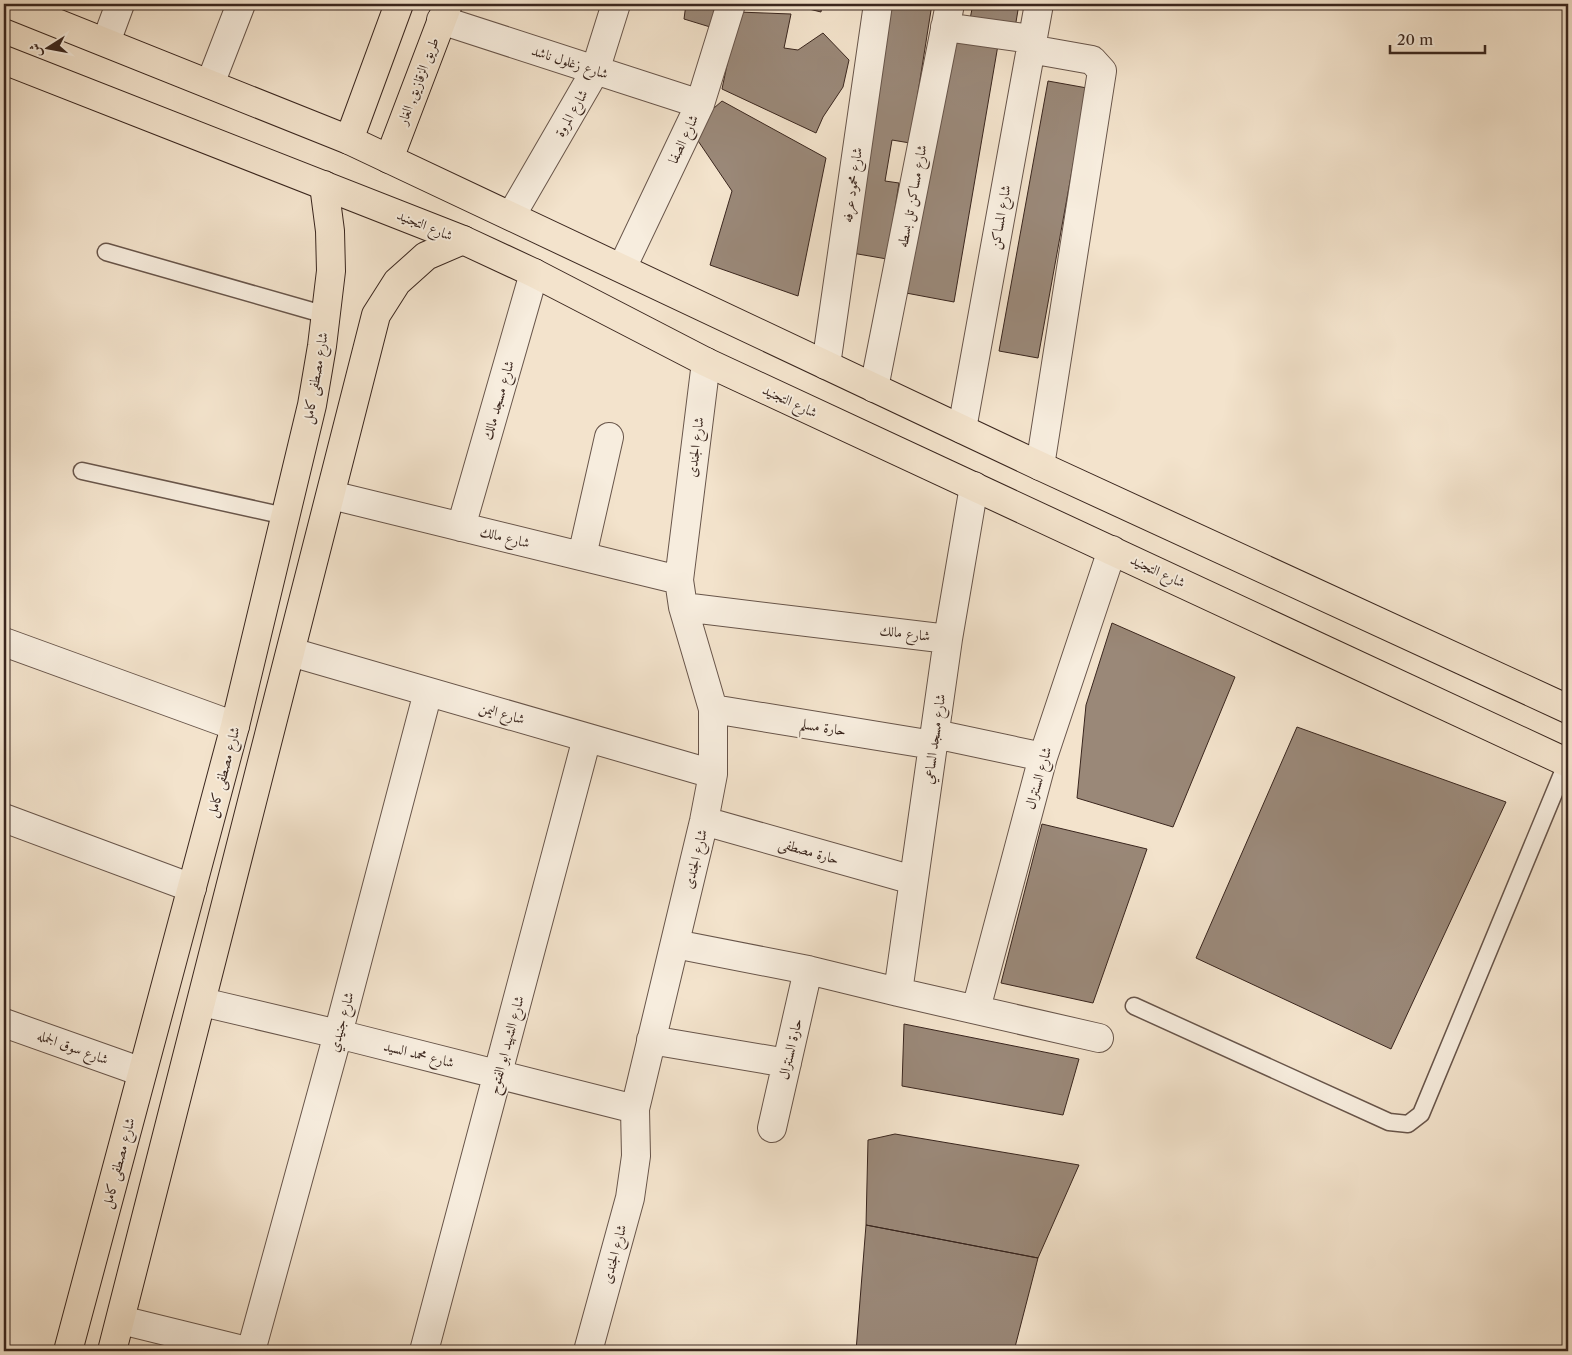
<svg xmlns="http://www.w3.org/2000/svg" width="1572" height="1355" viewBox="0 0 1572 1355" font-family="'Libre Caslon Text',Amiri,serif">
<rect width="100%" height="100%" fill="#f3e3cc"/>
<filter id="stains"><feTurbulence type="fractalNoise" baseFrequency=".004" numOctaves="4"/><feColorMatrix values="0 0 0 0 .2 0 0 0 0 .09 0 0 0 0 .02 0 0 0 .5 -.17"/></filter>
<radialGradient id="worn" r=".72"><stop offset=".6" stop-color="#630" stop-opacity="0"/><stop offset="1" stop-color="#630" stop-opacity=".3"/></radialGradient>
<!-- building -->
<path fill="#9a8878" stroke="#3a261e" d="M686 4H694L722 12 720 30 684 19Z
M789 4H822L821 12Z
M891 4H932L910 143 892 140 885 181 899 183 887 259 852 253Z
M973 4H1019L1015 28 970 19Z
M738 12 791 14 784 48 798 50 823 33 849 60 843 87 823 117 816 133 722 89Z
M950 36 998 45 954 302 906 293Z
M1048 81 1087 88 1038 358 999 351Z
M722 101 826 158 798 296 710 265 732 191 690 129Z
M1112 623 1235 677 1173 827 1077 798 1086 705Z
M1297 727 1506 802 1391 1049 1196 958Z
M1042 824 1147 849 1093 1003 1001 983Z
M904 1024 1079 1059 1063 1115 902 1086Z
M895 1134 1079 1165 1038 1258 866 1225 868 1140Z
M866 1225 1038 1258 1014 1351H856Z"/>
<g fill="none" stroke-linecap="round" stroke-linejoin="round">
<!-- lane casing -->
<g stroke="#68554a" stroke-width="19">
<path id="lane" d="M106 252 326 315
M82 471 285 516
M1134 1006 1389 1122 1408 1124 1421 1114 1567 762"/>
</g>
<!-- street casing -->
<g stroke="#68554a" stroke-width="30">
<path id="street" d="M441 20 700 104
M945 27 1032 39
M106 42 120 4
M1030 49 1092 60 1102 71 1040 466
M210 84 241 4
M511 216 595 71 616 4
M622 268 700 104 731 4
M826 365 878 4
M874 388 950 4
M962 429 1039 4
M331 495 679 580
M461 527 534 273
M582 556 609 437
M683 607 948 639
M4 642 235 726
M291 652 713 774
M713 709 933 745
M935 734 1043 757
M4 818 192 888
M704 821 913 880
M675 944 808 970 898 992 1099 1038
M898 992 948 639 974 486
M202 1002 338 1034 635 1109
M976 1009 1043 757 1112 550
M4 1023 142 1072
M651 1040 787 1063
M772 1128 808 970
M121 1320 247 1351
M251 1351 338 1034 428 692
M424 1351 587 738
M588 1351 630 1198 636 1156 635 1109 704 821 713 774V709L683 607 679 580 706 362"/>
</g>
<!-- primary casing -->
<g stroke="#3a261e" stroke-width="30">
<path id="primary" d="M349 140 399 4
M389 159 448 4
M68 1351 235 726 312 405 322 346 331 271 330 231 324 185
M112 1351 376 315 397 282 426 256 463 240"/>
</g>
<!-- highway casing -->
<g stroke="#3a261e" stroke-width="30">
<path id="highway" d="M9 4 349 140 1040 466 1568 709
M4 60 463 240 534 273 706 362 1568 763"/>
</g>
<!-- lane -->
<use href="#lane" stroke="#f7edde" stroke-width="16"/>
<!-- street -->
<use href="#street" stroke="#f7edde" stroke-width="28"/>
<!-- primary -->
<use href="#primary" stroke="#f3e3cc" stroke-width="28"/>
<!-- highway -->
<use href="#highway" stroke="#f3e3cc" stroke-width="28"/>
</g>
<g text-anchor="middle" stroke-width="4" stroke-linejoin="round" paint-order="stroke">
<!-- street labels -->
<g font-size="14" fill="#3a261e" stroke="#f7edde">
<text transform="translate(570 62) rotate(18)" y="5">شارع زغلول ناشد</text>
<text transform="translate(418 81) rotate(-69)" y="5">طريق الزقازيق, الغار</text>
<text transform="translate(571 113) rotate(-60)" y="5">شارع المروة</text>
<text transform="translate(683 139) rotate(-65)" y="5">شارع الصفا</text>
<text transform="translate(852 185) rotate(-82)" y="5">شارع محمود عرفه</text>
<text transform="translate(912 196) rotate(-79)" y="5">شارع مساكن تل بسطه</text>
<text transform="translate(1000 217) rotate(-80)" y="5">شارع المساكن</text>
<text transform="translate(425 225) rotate(22)" y="5">شارع التجنيد</text>
<text transform="translate(315 378) rotate(-80)" y="5">شارع مصطفى كامل</text>
<text transform="translate(498 400) rotate(-74)" y="5">شارع مسجد مالك</text>
<text transform="translate(790 401) rotate(25)" y="5">شارع التجنيد</text>
<text transform="translate(695 447) rotate(-83)" y="5">شارع الجندى</text>
<text transform="translate(505 537) rotate(14)" y="5">شارع مالك</text>
<text transform="translate(1158 571) rotate(25)" y="5">شارع التجنيد</text>
<text transform="translate(905 633) rotate(7)" y="5">شارع مالك</text>
<text transform="translate(502 713) rotate(16)" y="5">شارع اليمن</text>
<text transform="translate(823 727) rotate(9)" y="5">حارة مسلم</text>
<text transform="translate(934 739) rotate(-82)" y="5">شارع مسجد الساعي</text>
<text transform="translate(223 772) rotate(-75)" y="5">شارع مصطفى كامل</text>
<text transform="translate(1038 778) rotate(-74)" y="5">شارع السنترال</text>
<text transform="translate(809 851) rotate(16)" y="5">حارة مصطفى</text>
<text transform="translate(695 859) rotate(-76)" y="5">شارع الجندى</text>
<text transform="translate(341 1022) rotate(-75)" y="5">شارع جنيدي</text>
<text transform="translate(506 1045) rotate(-75)" y="5">شارع الشهيد ابو الفتوح</text>
<text transform="translate(73 1047) rotate(20)" y="5">شارع سوق الجمله</text>
<text transform="translate(790 1049) rotate(-77)" y="5">حارة السنترال</text>
<text transform="translate(419 1054) rotate(14)" y="5">شارع محمد السيد</text>
<text transform="translate(118 1163) rotate(-75)" y="5">شارع مصطفى كامل</text>
<text transform="translate(614 1254) rotate(-75)" y="5">شارع الجندى</text>
</g>
</g>
<!-- margin -->
<rect width="1572" height="1355" fill="none" stroke="#f3e3cc" stroke-width="20"/>
<rect x="5" y="5" width="1562" height="1345" fill="none" stroke="#3a261e" stroke-width="2.5"/>
<rect x="10" y="10" width="1552" height="1335" fill="none" stroke="#3a261e"/>
<!-- north arrow -->
<g transform="translate(48 48) rotate(259)" stroke="#f7edde" stroke-width="4" paint-order="stroke">
<path d="M0-4L9 19L0 12L-9 19Z" fill="#3a261e"/>
<text y="-8" font-size="14" font-weight="bold" text-anchor="middle" fill="#3a261e">ش</text>
</g>
<!-- scale -->
<path d="M1390 45v8h95v-8" fill="none" stroke="#3a261e" stroke-width="2.5"/>
<text x="1397" y="45" font-size="15" fill="#3a261e" stroke="#f7edde" stroke-width="4" paint-order="stroke">20 m</text>
<rect width="100%" height="100%" filter="url(#stains)"/>
<rect width="100%" height="100%" fill="url(#worn)"/>
</svg>
